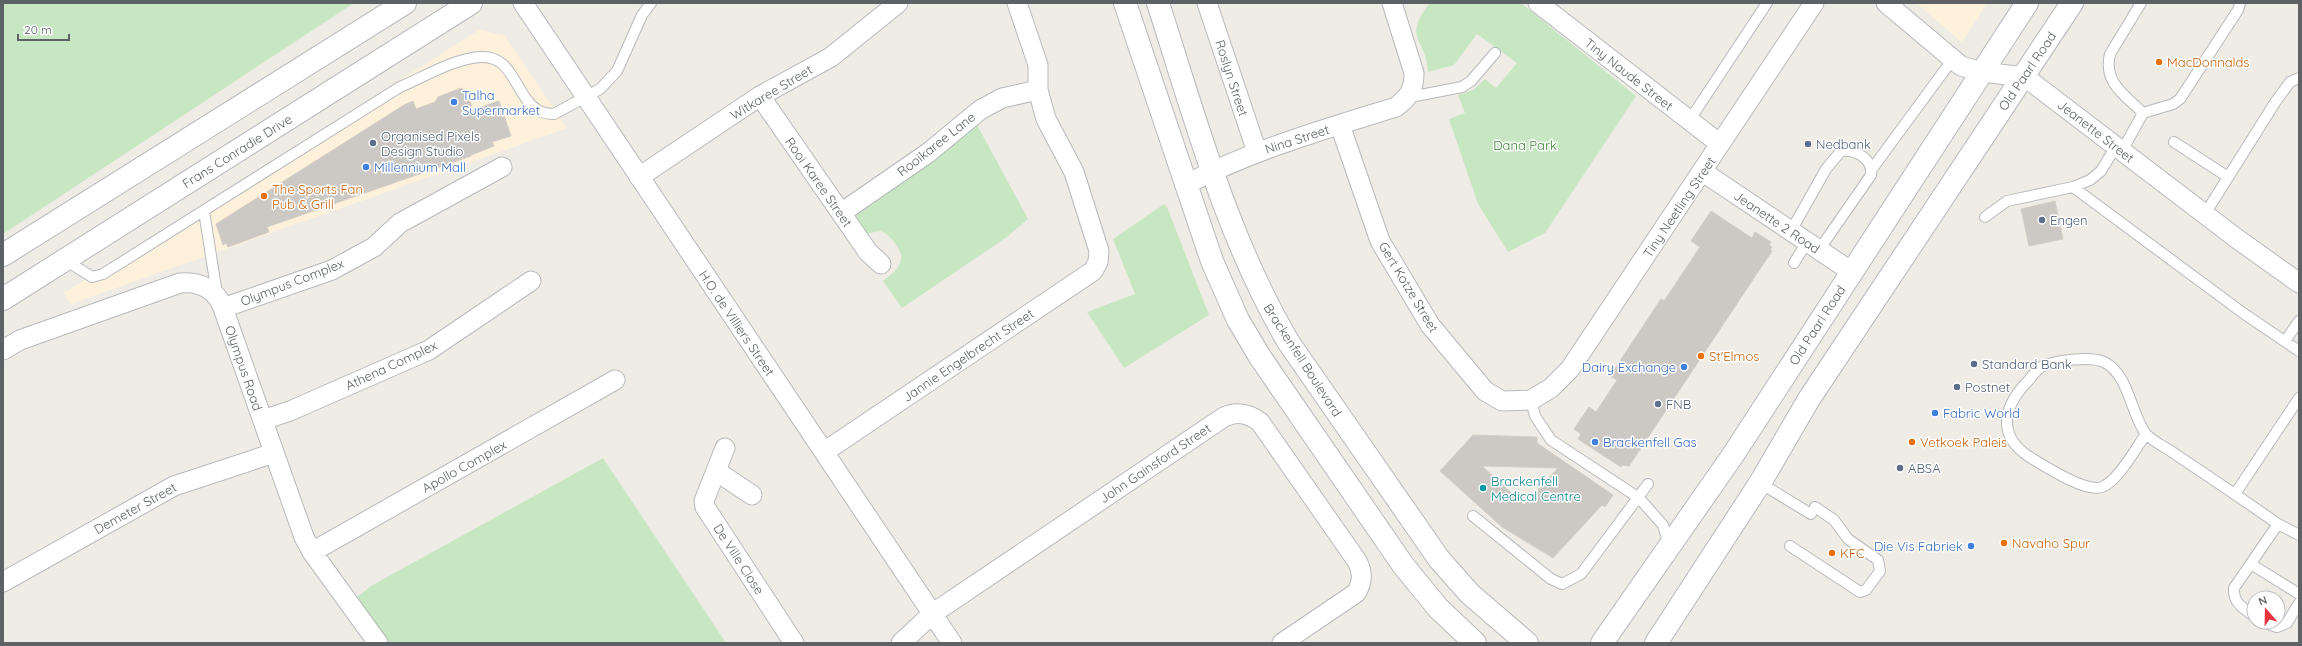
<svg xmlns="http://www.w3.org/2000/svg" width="2302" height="646" viewBox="0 0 2302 646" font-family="Quicksand,sans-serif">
<rect width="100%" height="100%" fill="#efece5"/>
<!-- commercial -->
<path fill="#fef1dc" d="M1916 3H1987L1962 42Z
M479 30 504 35 567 128 71 304 64 293Z"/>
<!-- green -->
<path fill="#c7e7c2" d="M3 3H354L3 234Z
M1430 3H1521L1636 96 1545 233 1508 252 1478 204 1449 119 1465 113 1458 95 1473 90 1485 79 1496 88 1517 63 1477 34 1454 65 1428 72C1427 39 1401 39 1430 3Z
M976 123 1028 219 1007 237 902 308 883 281C895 272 908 262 897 246 892 239 889 235 881 231L864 234 852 216Z
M1164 204 1167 207 1209 315 1124 368 1087 312 1135 294 1113 239Z
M603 458 726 643H390L357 597 371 586Z"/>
<!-- building -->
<path fill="#ccc9c5" stroke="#d4cdc4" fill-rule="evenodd" d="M461 88 466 91 473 110 499 101 511 136 492 142 494 146 471 155V156L267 227 269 232 228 247 226 243 223 245 216 224 404 105 413 101 416 109 435 102 438 97Z
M2055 201 2063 239 2029 246 2021 209Z
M1711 211 1752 238 1755 232 1771 242 1769 245 1772 247 1770 250 1772 251 1629 466 1622 465 1621 467 1578 439 1581 434 1574 429 1589 407 1596 412 1617 380 1610 376 1661 299 1664 301 1700 247 1691 241Z
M1473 435 1537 437V443L1613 495 1605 507 1602 505 1553 558 1502 527 1440 471ZM1482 466 1558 468 1524 505Z"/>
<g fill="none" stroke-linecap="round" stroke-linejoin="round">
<!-- service casing -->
<g stroke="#b6b9bc" stroke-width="12">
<path id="service" d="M2141 3 2110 54C2103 83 2125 95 2143 113
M1410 97 1462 87 1471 81 1495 53
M1689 121 1767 3
M2174 142 2228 177
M2122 151 2143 113 2173 104 2180 99 2238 10 2240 3
M1872 169 1952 60
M2073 187 2243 313 2299 351
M204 211 217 294
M2205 214 2276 101 2290 82 2299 78
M1985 217 2007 201 2073 187 2090 180 2101 171 2116 146
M1791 231 1826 169 1841 151C1856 149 1873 159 1871 175L1819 250
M65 260 92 277 103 274 400 87C424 77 453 59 480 57 521 54 514 115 554 114L600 89 617 71 642 15 651 3
M1794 263 1807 242
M2285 341 2299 321
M1531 400 1535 416 1551 440 1639 498 1663 525 1669 545
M2146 434C2136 448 2118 481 2102 487 2085 493 2043 465 2028 456 1996 434 2004 405 2029 380 2032 376 2037 370 2041 367 2054 360 2091 356 2104 362 2129 374 2131 415 2146 434 2153 442 2169 449 2178 456 2211 478 2245 501 2278 524L2299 535
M1760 483 1811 514
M2235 494 2299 398
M1473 516 1551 579 1562 584 1581 574 1648 484
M1790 546 1860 592 1866 590 1880 571 1878 560 1848 539 1834 520 1815 507
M2251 564 2299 594
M2254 616C2243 608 2233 603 2234 588L2278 524
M2263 622 2277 627 2287 623 2299 603"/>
</g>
<!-- minor casing -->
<g stroke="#b6b9bc" stroke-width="21">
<path id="minor" d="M523 3 952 643
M1207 3 1257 152
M1538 3 1720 144
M1886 3 1961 66 1982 72 2025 77 2236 238 2299 283
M760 96 868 252 881 264
M1340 125 1380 241 1430 325 1485 391 1502 401 1531 400 1551 388 1570 369 1814 3
M1703 172 1852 272
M639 177 760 96 831 57 898 3
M1185 185C1252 150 1325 129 1396 107 1409 97 1414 90 1414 73L1392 3
M841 213 928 153 980 110 1002 98 1038 90
M223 308 332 270 374 247 400 223 502 167
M3 350 20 340 180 283C200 281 216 289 223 308L304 537 312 552 378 643
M263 420 290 411 429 350 531 281
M725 448 704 501 705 507 794 643
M824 452 1093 271 1098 262 1099 251 1074 172 1046 119 1038 90V65L1017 3
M716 471 752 495
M312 552 615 380
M3 582 174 486 274 453
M901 643 932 614 1224 417C1237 411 1248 413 1260 422L1357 561C1363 572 1363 582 1356 593L1282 643"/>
</g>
<!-- tertiary casing -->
<g stroke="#b6b9bc" stroke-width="24">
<path id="tertiary" d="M1125 3 1212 261 1238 320 1260 357 1403 565 1438 608 1475 643
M1158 3C1195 118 1227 238 1289 343L1439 559 1470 594 1527 643
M3 255 405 3
M3 299 471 3"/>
</g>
<!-- secondary casing -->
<g stroke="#b4b9bd" stroke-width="24">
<path id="secondary" d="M1602 643 1733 455 2027 3
M1656 643 1760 483 1809 399 2072 3"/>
</g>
<!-- service -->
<use href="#service" stroke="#fff" stroke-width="10"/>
<!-- minor -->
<use href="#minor" stroke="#fff" stroke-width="19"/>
<!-- tertiary -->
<use href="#tertiary" stroke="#fff" stroke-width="22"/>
<!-- secondary -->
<use href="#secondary" stroke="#fff" stroke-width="22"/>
</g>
<!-- markers -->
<g fill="#e8710a" stroke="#fff" stroke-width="1.5">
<circle cx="2159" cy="62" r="4"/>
<circle cx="264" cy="196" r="4"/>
<circle cx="1701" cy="356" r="4"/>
<circle cx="1912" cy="442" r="4"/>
<circle cx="2004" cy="543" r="4"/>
<circle cx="1832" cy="553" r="4"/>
</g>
<g fill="#3f7fe0" stroke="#fff" stroke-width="1.5">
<circle cx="454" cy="102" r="4"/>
<circle cx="366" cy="167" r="4"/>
<circle cx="1684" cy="367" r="4"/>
<circle cx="1935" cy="413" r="4"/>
<circle cx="1595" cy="442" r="4"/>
<circle cx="1971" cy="546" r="4"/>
</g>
<g fill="#5c6f8a" stroke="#fff" stroke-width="1.5">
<circle cx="373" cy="143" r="4"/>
<circle cx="1808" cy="144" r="4"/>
<circle cx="2042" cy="220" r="4"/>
<circle cx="1974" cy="364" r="4"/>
<circle cx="1957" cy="387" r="4"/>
<circle cx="1658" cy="404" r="4"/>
<circle cx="1900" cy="468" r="4"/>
</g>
<circle fill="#0f9aa8" stroke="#fff" stroke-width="1.5" cx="1483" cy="488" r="4"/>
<g text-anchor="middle" stroke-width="3" stroke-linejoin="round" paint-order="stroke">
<!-- food labels -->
<g font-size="13" fill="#c56008" stroke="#fff" text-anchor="start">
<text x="2167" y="67">MacDonnalds</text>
<text x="272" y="194">The Sports Fan<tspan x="272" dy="15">Pub &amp; Grill</tspan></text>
<text x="1709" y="361">St'Elmos</text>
<text x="1920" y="447">Vetkoek Paleis</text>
<text x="2012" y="548">Navaho Spur</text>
<text x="1840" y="558">KFC</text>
</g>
<!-- street labels -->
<g font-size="13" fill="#5d6266" stroke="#fff">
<text transform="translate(2027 71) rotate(-56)" y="5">Old Paarl Road</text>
<text transform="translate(1629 74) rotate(38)" y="5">Tiny Naude Street</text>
<text transform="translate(1232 78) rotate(72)" y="5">Roslyn Street</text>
<text transform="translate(771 92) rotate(-31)" y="5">Witkaree Street</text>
<text transform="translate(2096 131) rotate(38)" y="5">Jeanette Street</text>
<text transform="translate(1297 139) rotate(-18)" y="5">Nina Street</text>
<text transform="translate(936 144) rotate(-38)" y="5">Rooikaree Lane</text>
<text transform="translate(237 151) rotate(-32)" y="5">Frans Conradie Drive</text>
<text transform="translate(819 182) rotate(55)" y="5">Rooi Karee Street</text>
<text transform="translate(1679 207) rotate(-56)" y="5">Tiny Neetling Street</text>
<text transform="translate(1777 222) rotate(34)" y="5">Jeanette 2 Road</text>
<text transform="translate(292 282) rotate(-21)" y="5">Olympus Complex</text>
<text transform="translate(1409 287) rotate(59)" y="5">Gert Kotze Street</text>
<text transform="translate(737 323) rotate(56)" y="5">H.O. de Villiers Street</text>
<text transform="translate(1817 325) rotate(-57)" y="5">Old Paarl Road</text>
<text transform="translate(968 355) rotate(-34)" y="5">Jannie Engelbrecht Street</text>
<text transform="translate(1303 360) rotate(57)" y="5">Brackenfell Boulevard</text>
<text transform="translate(391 365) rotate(-25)" y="5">Athena Complex</text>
<text transform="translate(244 368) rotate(71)" y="5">Olympus Road</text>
<text transform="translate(1155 463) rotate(-34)" y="5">John Gainsford Street</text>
<text transform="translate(464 466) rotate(-29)" y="5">Apollo Complex</text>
<text transform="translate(135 508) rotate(-29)" y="5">Demeter Street</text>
<text transform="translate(739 559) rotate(57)" y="5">De Ville Close</text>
</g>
<!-- shop labels -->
<g font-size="13" fill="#366cbe" stroke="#fff" text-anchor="start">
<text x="462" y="100">Talha<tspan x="462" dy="15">Supermarket</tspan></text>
<text x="374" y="172">Millennium Mall</text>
<text x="1676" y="372" text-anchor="end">Dairy Exchange</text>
<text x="1943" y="418">Fabric World</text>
<text x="1603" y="447">Brackenfell Gas</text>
<text x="1963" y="551" text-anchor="end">Die Vis Fabriek</text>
</g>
<!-- service labels -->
<g font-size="13" fill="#4e5e75" stroke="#fff" text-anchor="start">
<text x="381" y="141">Organised Pixels<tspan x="381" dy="15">Design Studio</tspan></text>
<text x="1816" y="149">Nedbank</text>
<text x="2050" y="225">Engen</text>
<text x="1982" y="369">Standard Bank</text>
<text x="1965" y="392">Postnet</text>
<text x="1666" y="409">FNB</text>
<text x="1908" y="473">ABSA</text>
</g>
<!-- park labels -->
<g font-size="13" fill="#3d8435" stroke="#fff">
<text x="1525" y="150">Dana Park</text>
</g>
<!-- culture labels -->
<g font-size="13" fill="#0d838f" stroke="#fff" text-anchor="start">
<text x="1491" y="486">Brackenfell<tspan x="1491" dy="15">Medical Centre</tspan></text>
</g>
</g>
<!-- border -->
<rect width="2302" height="646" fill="none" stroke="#5d6266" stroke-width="8"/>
<!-- north arrow -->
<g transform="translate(2266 610) rotate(340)"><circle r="19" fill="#ffffff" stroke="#bec0c2"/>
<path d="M0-3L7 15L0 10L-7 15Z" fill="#e8333f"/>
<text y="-6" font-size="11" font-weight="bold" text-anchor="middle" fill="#5d6266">N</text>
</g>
<!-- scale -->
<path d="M18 34v6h51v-6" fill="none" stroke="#5d6266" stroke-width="2"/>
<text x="24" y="34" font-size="12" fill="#5d6266" stroke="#ffffff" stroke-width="3" paint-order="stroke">20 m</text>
</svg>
